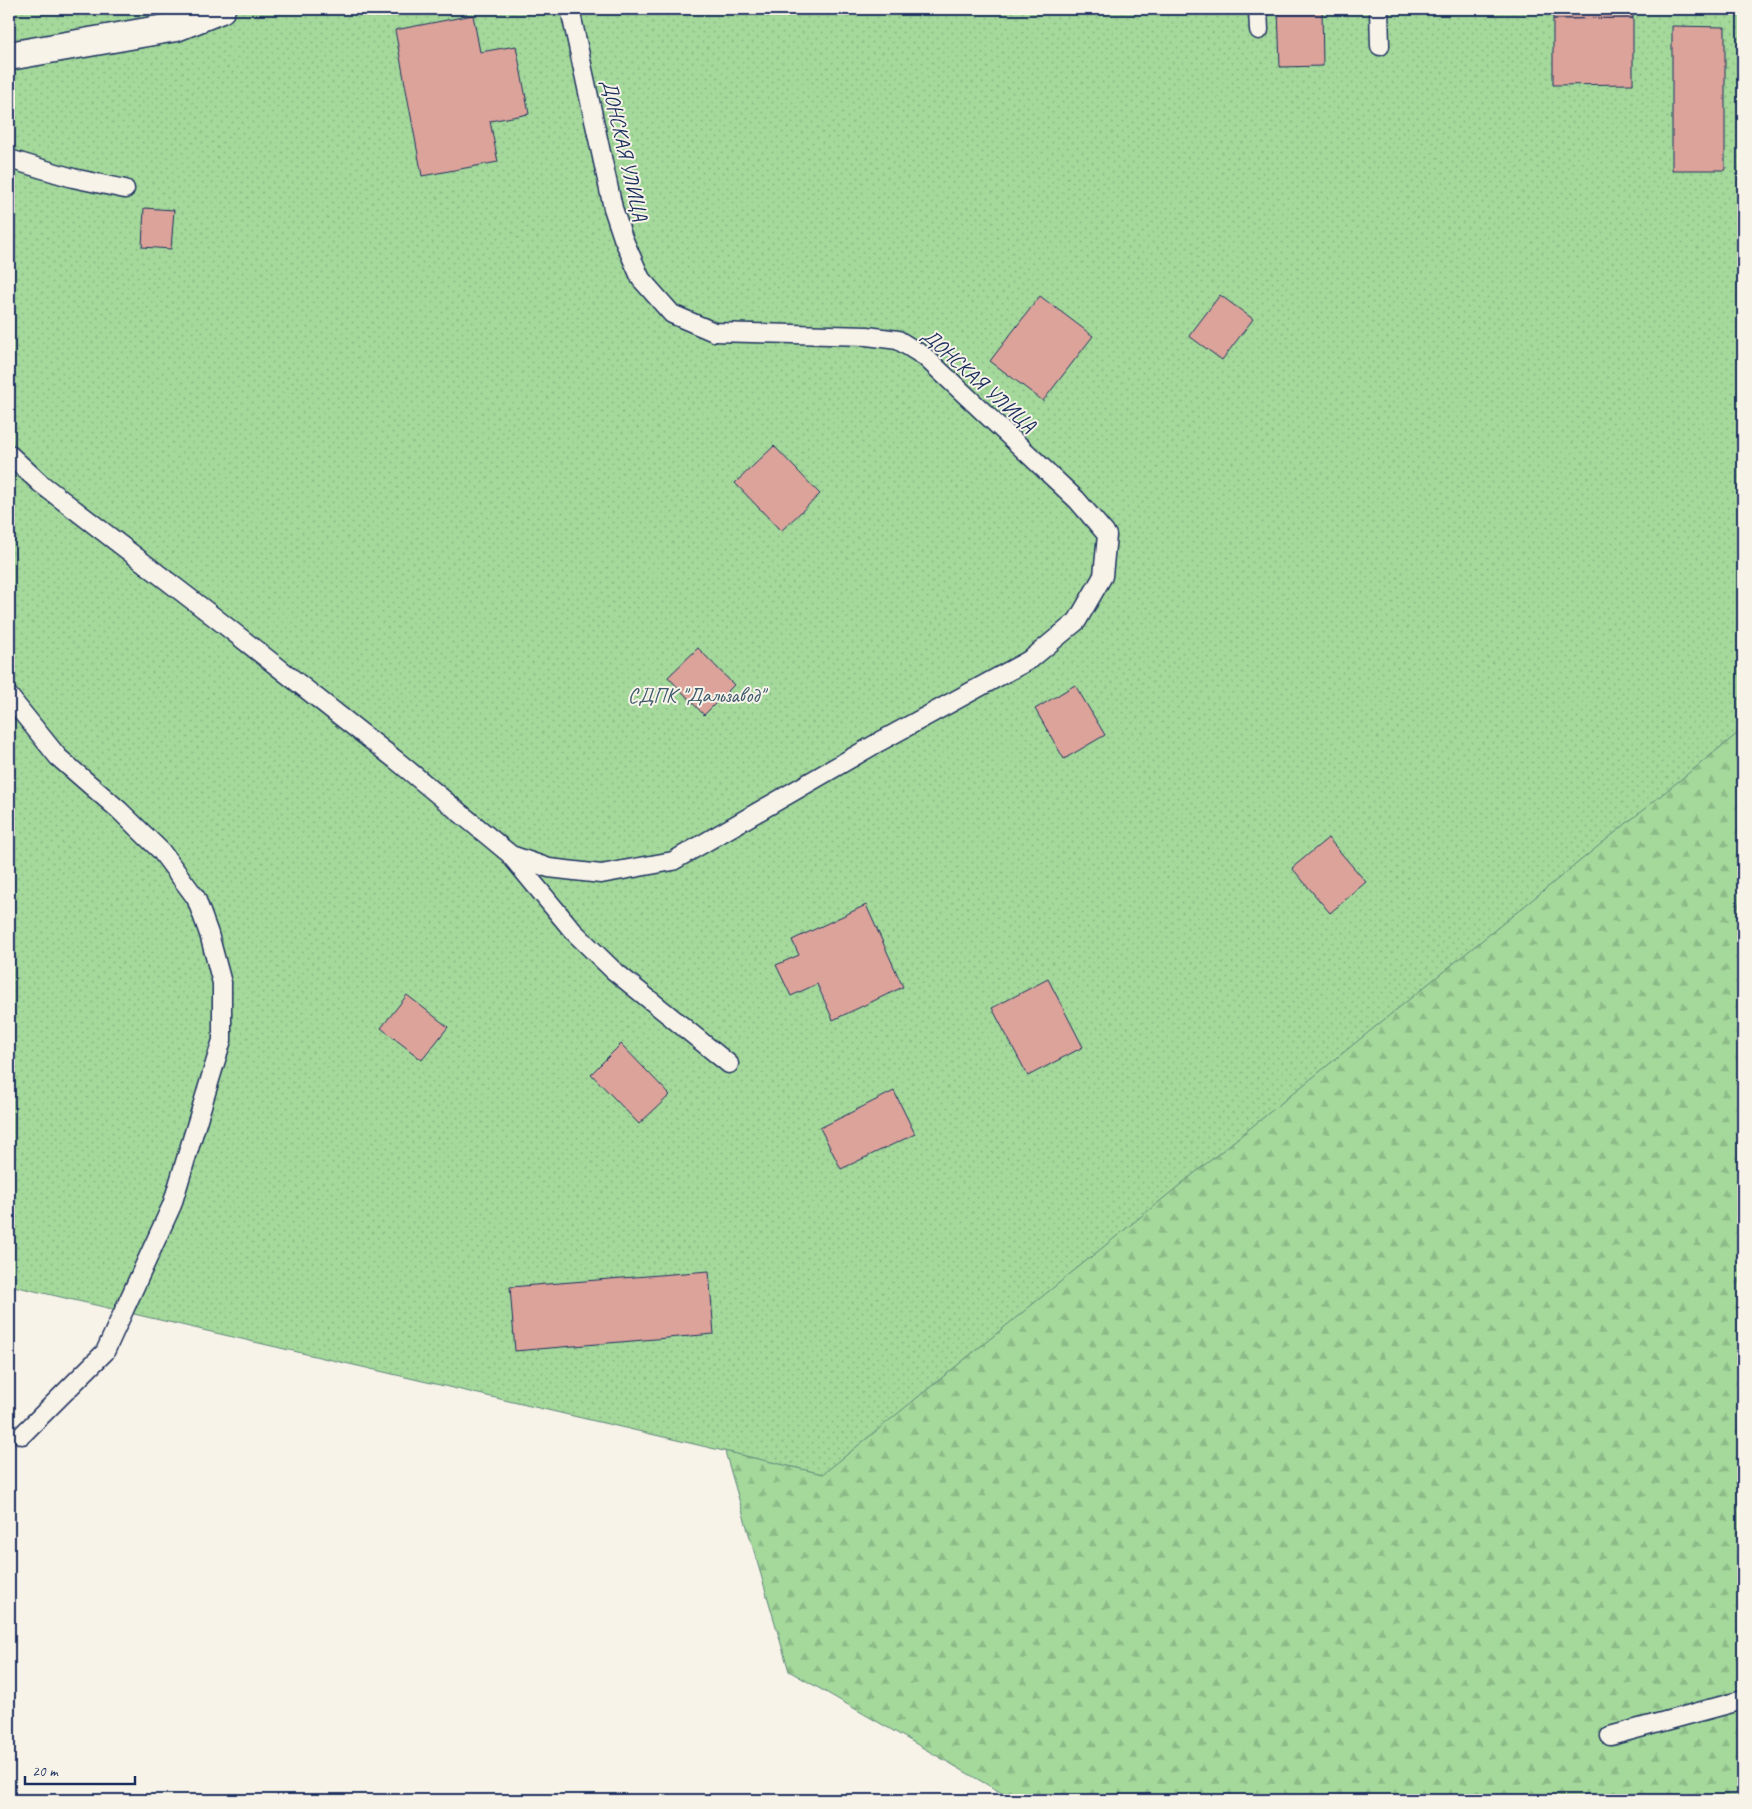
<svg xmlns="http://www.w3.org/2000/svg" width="1752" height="1809" viewBox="0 0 1752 1809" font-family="Caveat,sans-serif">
<defs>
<pattern id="forest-firs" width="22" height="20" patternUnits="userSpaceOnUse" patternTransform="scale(1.25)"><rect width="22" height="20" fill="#a4d99b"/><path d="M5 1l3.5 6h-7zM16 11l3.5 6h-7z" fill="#8dbb88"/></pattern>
<pattern id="garden-dots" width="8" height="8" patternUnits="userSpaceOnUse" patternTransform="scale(1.25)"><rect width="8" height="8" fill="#a4d99b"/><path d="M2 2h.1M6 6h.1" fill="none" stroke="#8dbb88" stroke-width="1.8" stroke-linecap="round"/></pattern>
</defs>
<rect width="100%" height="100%" fill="#f7f3e8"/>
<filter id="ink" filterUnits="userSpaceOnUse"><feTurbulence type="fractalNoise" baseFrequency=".02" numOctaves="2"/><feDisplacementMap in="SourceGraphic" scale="10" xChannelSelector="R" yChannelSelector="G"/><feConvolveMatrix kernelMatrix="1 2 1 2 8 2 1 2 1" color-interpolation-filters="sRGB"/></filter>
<g filter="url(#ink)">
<!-- forest -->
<path fill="url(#forest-firs)" stroke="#60847c" d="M1743 337V1800H1014L789 1671 712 1407Z"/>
<!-- garden -->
<path fill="url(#garden-dots)" stroke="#60847c" d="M9 9H1743V729L823 1474 9 1285Z"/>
<!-- building -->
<path fill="#dca39a" stroke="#1b2f5e" d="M1278 9H1322L1323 66 1280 67Z
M1553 9H1633V18L1553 19Z
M473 15 480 52 516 46 529 114 490 121 498 162 422 176 395 30Z
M1633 18V84L1553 85V19Z
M1672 26 1725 27V170H1672Z
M144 208 174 210 171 249 142 247Z
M1220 295 1253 319 1222 360 1189 336Z
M1040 296 1093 336 1043 401 990 361Z
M774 446 820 494 781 531 735 483Z
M698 648 734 685 704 715 668 677Z
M1075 685 1105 735 1064 759 1035 709Z
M1328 838 1366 882 1330 913 1292 868Z
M866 905 903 987 833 1020 817 984 791 996 776 965 799 955 792 940Z
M1048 979 1083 1047 1028 1076 992 1008Z
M407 995 448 1027 422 1060 381 1028Z
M621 1044 670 1095 639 1124 591 1074Z
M894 1091 915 1134 841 1169 820 1128Z
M709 1271 714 1334 515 1351 510 1287Z"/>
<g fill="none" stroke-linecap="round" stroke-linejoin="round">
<!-- service casing -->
<g stroke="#1b2f5e" stroke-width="21">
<path id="service" d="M1258 9 1259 30
M1379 9 1380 46
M9 159 73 178 125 189
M9 454 40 483 213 616 396 760 511 855 549 868 601 874 673 861 879 742 1031 659 1077 621 1103 576 1107 535 1077 500 924 356 898 340 867 336 714 332 672 314 641 279 623 238 613 208 570 9
M9 696 58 757 119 810 161 851 196 898 209 934 222 983V1040L172 1205 105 1352 22 1435
M511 856 573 931 613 970 729 1064
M1610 1736 1743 1700"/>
</g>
<!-- minor casing -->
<g stroke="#1b2f5e" stroke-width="31">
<path id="minor" d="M9 56 176 27 221 9"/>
</g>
<!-- service -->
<use href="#service" stroke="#f7f3e8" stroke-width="18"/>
<!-- minor -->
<use href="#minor" stroke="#f7f3e8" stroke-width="28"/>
</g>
</g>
<g text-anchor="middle" stroke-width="4" stroke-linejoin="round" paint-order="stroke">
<!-- street labels -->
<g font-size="21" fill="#1b2f5e" stroke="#f7f3e8">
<text transform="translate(625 150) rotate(77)" y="7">ДОНСКАЯ УЛИЦА</text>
<text transform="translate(979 380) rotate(42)" y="7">ДОНСКАЯ УЛИЦА</text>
</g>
<!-- park labels -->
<g font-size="21" fill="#3d5a6d" stroke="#f7f3e8">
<text x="696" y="702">СДПК "Дальзавод"</text>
</g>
</g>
<!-- margin -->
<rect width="1752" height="1809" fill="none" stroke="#f7f3e8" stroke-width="30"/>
<rect x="15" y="15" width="1722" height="1779" fill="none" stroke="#1b2f5e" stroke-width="2" filter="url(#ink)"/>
<!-- scale -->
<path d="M25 1776v8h110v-8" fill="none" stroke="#1b2f5e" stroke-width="2.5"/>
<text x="32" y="1776" font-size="15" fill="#1b2f5e" stroke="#f7f3e8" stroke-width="4" paint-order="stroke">20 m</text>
</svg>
